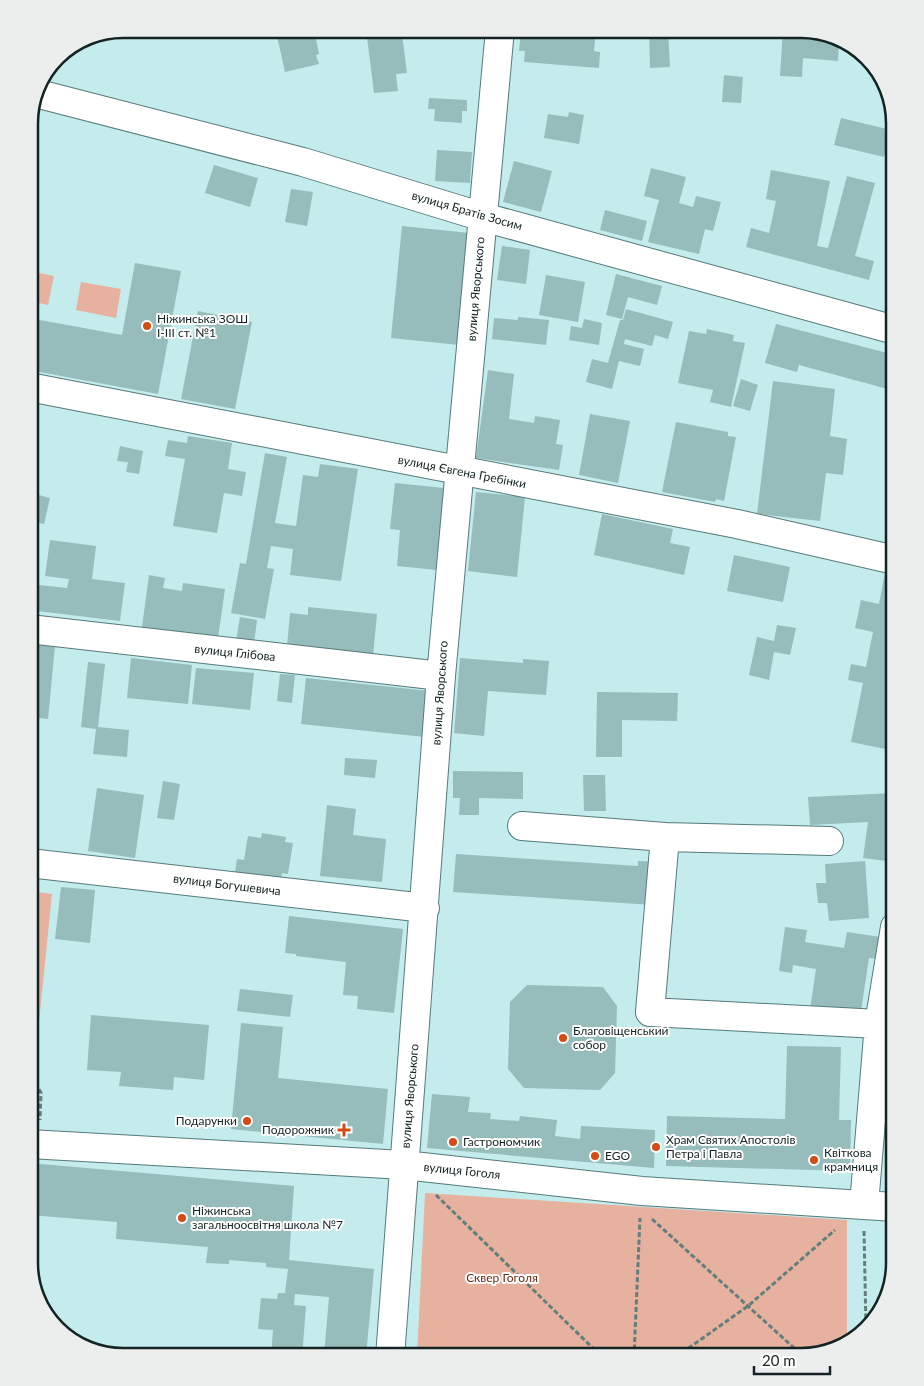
<svg xmlns="http://www.w3.org/2000/svg" width="924" height="1386" viewBox="0 0 924 1386" font-family="Lato,sans-serif">
<rect width="100%" height="100%" fill="#c4ecec"/>
<!-- green -->
<path fill="#e6b19f" d="M29 271 54 276 48 305 29 301Z
M81 282 121 289 116 318 76 310Z
M29 891 52 894 30 1111H29Z
M425 1193 847 1220V1345L802 1357H417Z"/>
<!-- building -->
<path fill="#96bcbc" d="M286 29H314L319 54 316 55 319 64 285 72 277 36 287 33Z
M366 29H418L419 32 402 34 407 73 396 74 398 91 374 93Z
M521 29H596L594 51 600 52 599 68 524 62 525 51H519Z
M649 29H668L670 67 650 68Z
M686 29H709V30L687 33Z
M783 29H805V34L828 36 839 40 838 61 803 58 802 77 780 76Z
M724 75 743 77 741 103 722 102Z
M429 98 467 100V111H462V123L434 121 435 109H428Z
M569 112 584 115 579 144 544 138 548 114 568 117Z
M841 118 891 130 884 157 834 145Z
M437 150 472 152 470 183 435 181Z
M514 161 552 171 541 212 503 202Z
M214 165 258 178 250 207 205 193Z
M651 168 686 177 679 203 693 207 696 196 721 202 713 231 705 229 699 254 648 242 659 200 644 196Z
M771 170 830 181 817 246 828 248 847 176 875 183 855 256 874 261 869 280 746 247 751 228 769 233 776 201 766 199Z
M291 189 313 192 307 226 285 222Z
M605 210 647 221 642 241 600 230Z
M402 226 469 233 459 345 391 338Z
M502 246 530 250 526 284 497 280Z
M135 263 181 271 158 394 29 370V318L122 335Z
M616 274 662 286 657 305 628 297 622 319 606 315Z
M546 275 585 282 578 322 539 315Z
M626 309 673 322 668 339 655 335 652 346 625 339 624 344 644 349 640 366 619 361 612 389 586 382 592 359 608 363 620 320H623Z
M198 311 252 322 235 409 181 399Z
M518 317 549 320 546 345 492 339 494 318 518 320Z
M584 319 602 323 599 345 569 340 571 326 582 328Z
M776 324 895 355V391L799 365 797 372 765 363Z
M707 329 734 335 733 341 745 343 731 407 710 402 713 390 678 383 689 331 706 334Z
M488 370 514 374 509 419 534 423 535 416 560 420 556 444 563 445 559 470 476 458Z
M741 379 758 385 750 411 733 406Z
M773 381 835 389 830 436 847 439 843 475 826 473 820 521 757 514Z
M590 414 630 421 618 483 579 475Z
M676 422 728 432V436L736 437 724 501 716 499 715 502 662 492Z
M188 436 232 443 228 469 246 472 242 496 224 493 217 533 173 526 185 459 165 456 168 440 187 443Z
M120 446 143 451 139 474 126 472 128 462 117 461Z
M265 453 287 457 275 523 296 526 303 475 318 477 320 464 358 469 341 581 290 575 293 549 271 546 267 568 274 569 265 619 231 613 240 563 246 564Z
M395 483 444 488 436 570 397 566 400 530 390 529Z
M476 492 525 497 517 577 468 571Z
M31 493 50 498 44 524 29 521Z
M602 514 673 529 670 543 690 547 684 575 594 555Z
M50 540 96 546 92 579 125 583 120 621 29 610V584L67 588 69 579 45 576Z
M734 555 790 567 783 602 727 591Z
M886 567 895 569V751L851 742 863 683 848 680 851 664 866 667 873 632 855 628 861 600 879 604Z
M149 575 165 578 163 588 182 591 183 583 225 589 218 638 142 627Z
M308 607 377 614 373 656 287 647 290 613 308 615Z
M240 617 257 620 254 643 236 641Z
M777 625 796 628 790 655 774 652 769 680 749 675 757 637 774 641Z
M29 643 55 646 48 719 29 717Z
M131 658 192 665 188 704 127 698Z
M460 658 523 663V659L549 661 546 695 488 691 484 736 454 733Z
M88 662 105 664 98 727 129 730 127 757 93 754 96 729 81 727Z
M196 668 254 673 250 710 192 704Z
M280 674 295 675 292 703 277 701Z
M306 678 430 691 425 737 301 724Z
M597 692 678 693 677 721 622 720V757H596Z
M345 758 377 760 375 778 344 775Z
M453 771 523 772V799L479 798V815H459L460 798H453Z
M583 775H605L606 811H584Z
M163 781 180 784 174 820 157 818Z
M97 788 144 795 135 858 88 851Z
M895 793V818L887 861 863 858 868 822 810 825 808 797Z
M29 802 39 804 34 843 29 842Z
M327 805 356 809 353 835 386 839 382 882 320 876Z
M262 833 286 837 285 842 293 843 288 874 282 873 281 880 235 872 237 859 244 860 248 836 261 838Z
M456 854 638 866V861L661 862 653 905 453 892Z
M865 861 869 918 829 921 827 903H818L816 883H826L825 864Z
M61 887 95 890 90 943 55 939Z
M289 916 403 929 394 1013 357 1009 358 996 343 995 346 962 296 956V954L285 953Z
M785 927 807 930 805 942 844 948 847 932 881 937 878 959 869 958 860 1018 810 1010 816 969 793 965 792 973 779 971Z
M527 985 603 987 617 1006 615 1073 600 1090 524 1088 508 1069 510 1002Z
M240 989 293 995 290 1017 237 1011Z
M91 1015 209 1025 204 1080 174 1077 173 1090 119 1086 121 1072 87 1070Z
M241 1023 283 1027 278 1078 388 1089 383 1144 231 1129Z
M787 1046 841 1047 839 1120H851L850 1171 666 1166 667 1116 785 1119Z
M432 1094 470 1097 468 1112 491 1113 490 1119 519 1121 520 1116 557 1120 555 1136 580 1139 581 1126 655 1130 654 1168 427 1148Z
M29 1163 294 1186 289 1260 374 1269 366 1357 324 1355 329 1297 295 1294 294 1305 306 1306 302 1357H271L273 1330 258 1329 261 1298 277 1299 278 1293H285L288 1269 266 1267V1263L229 1260V1264L206 1263 208 1247 116 1239 117 1222 29 1215Z"/>
<g fill="none" stroke-linecap="round" stroke-linejoin="round">
<!-- minor casing -->
<g stroke="#557a7a" stroke-width="30">
<path id="minor" d="M39 94 303 162 483 217 895 330
M29 387 737 524 895 560
M29 629 441 676
M522 826 665 837 650 1012 879 1024
M665 837 829 841
M29 863 425 908
M29 1144 404 1165 642 1191 895 1207
M864 1205 879 1024 895 927
M390 1357 441 676 500 29"/>
</g>
<!-- path -->
<path stroke="#647e7e" stroke-width="3" stroke-dasharray="5 2.5" stroke-linecap="butt" d="M29 1069 41 1093 40 1120
M436 1195 602 1357
M652 1219 804 1357
M864 1231 866 1328
M634 1357 640 1218
M676 1357 748 1306 835 1230"/>
<!-- minor -->
<use href="#minor" stroke="#fff" stroke-width="28"/>
</g>
<!-- markers -->
<g fill="#d24c13" stroke="#fff" stroke-width="2">
<circle cx="147" cy="326" r="5"/>
<circle cx="563" cy="1038" r="5"/>
<circle cx="247" cy="1121" r="5"/>
<path d="M341.5 1122.5h5v5h5v5h-5v5h-5v-5h-5v-5h5z"/>
<circle cx="453" cy="1142" r="5"/>
<circle cx="656" cy="1147" r="5"/>
<circle cx="595" cy="1156" r="5"/>
<circle cx="814" cy="1160" r="5"/>
<circle cx="182" cy="1218" r="5"/>
</g>
<g text-anchor="middle" stroke-width="4" stroke-linejoin="round" paint-order="stroke">
<!-- street labels -->
<g font-size="12" fill="#142323" stroke="#fff">
<text transform="translate(467 211) rotate(16)" y="4">вулиця Братів Зосим</text>
<text transform="translate(476 289) rotate(-85)" y="4">вулиця Яворського</text>
<text transform="translate(462 472) rotate(11)" y="4">вулиця Євгена Гребінки</text>
<text transform="translate(235 653) rotate(6)" y="4">вулиця Глібова</text>
<text transform="translate(440 693) rotate(-86)" y="4">вулиця Яворського</text>
<text transform="translate(227 885) rotate(7)" y="4">вулиця Богушевича</text>
<text transform="translate(410 1096) rotate(-85)" y="4">вулиця Яворського</text>
<text transform="translate(462 1171) rotate(6)" y="4">вулиця Гоголя</text>
</g>
<!-- poi labels -->
<g font-size="12" fill="#142323" stroke="#fff" text-anchor="start">
<text x="157" y="323">Ніжинська ЗОШ<tspan x="157" dy="14">І-ІІІ ст. №1</tspan></text>
<text x="573" y="1035">Благовіщенський<tspan x="573" dy="14">собор</tspan></text>
<text x="237" y="1125" text-anchor="end">Подарунки</text>
<text x="334" y="1134" text-anchor="end">Подорожник</text>
<text x="666" y="1144">Храм Святих Апостолів<tspan x="666" dy="14">Петра і Павла</tspan></text>
<text x="463" y="1146">Гастрономчик</text>
<text x="824" y="1157">Квіткова<tspan x="824" dy="14">крамниця</tspan></text>
<text x="605" y="1160">EGO</text>
<text x="192" y="1215">Ніжинська<tspan x="192" dy="14">загальноосвітня школа №7</tspan></text>
</g>
<!-- park labels -->
<g font-size="12" fill="#6a2911" stroke="#fff">
<text x="502" y="1282">Сквер Гоголя</text>
</g>
</g>
<!-- crop -->
<path d="M0 0H924V1386H0ZM123 38H801A85 85 0 0 1 886 123V1263A85 85 0 0 1 801 1348H123A85 85 0 0 1 38 1263V123A85 85 0 0 1 123 38Z" fill="#eceded" fill-rule="evenodd"/>
<path fill="none" stroke="#142323" stroke-width="2.5" d="M123 38H801A85 85 0 0 1 886 123V1263A85 85 0 0 1 801 1348H123A85 85 0 0 1 38 1263V123A85 85 0 0 1 123 38Z"/>
<!-- scale -->
<path d="M754 1366v8h76v-8" fill="none" stroke="#142323" stroke-width="2.5"/>
<text x="762" y="1366" font-size="15" fill="#142323" stroke="#ffffff" stroke-width="4" paint-order="stroke">20 m</text>
</svg>
